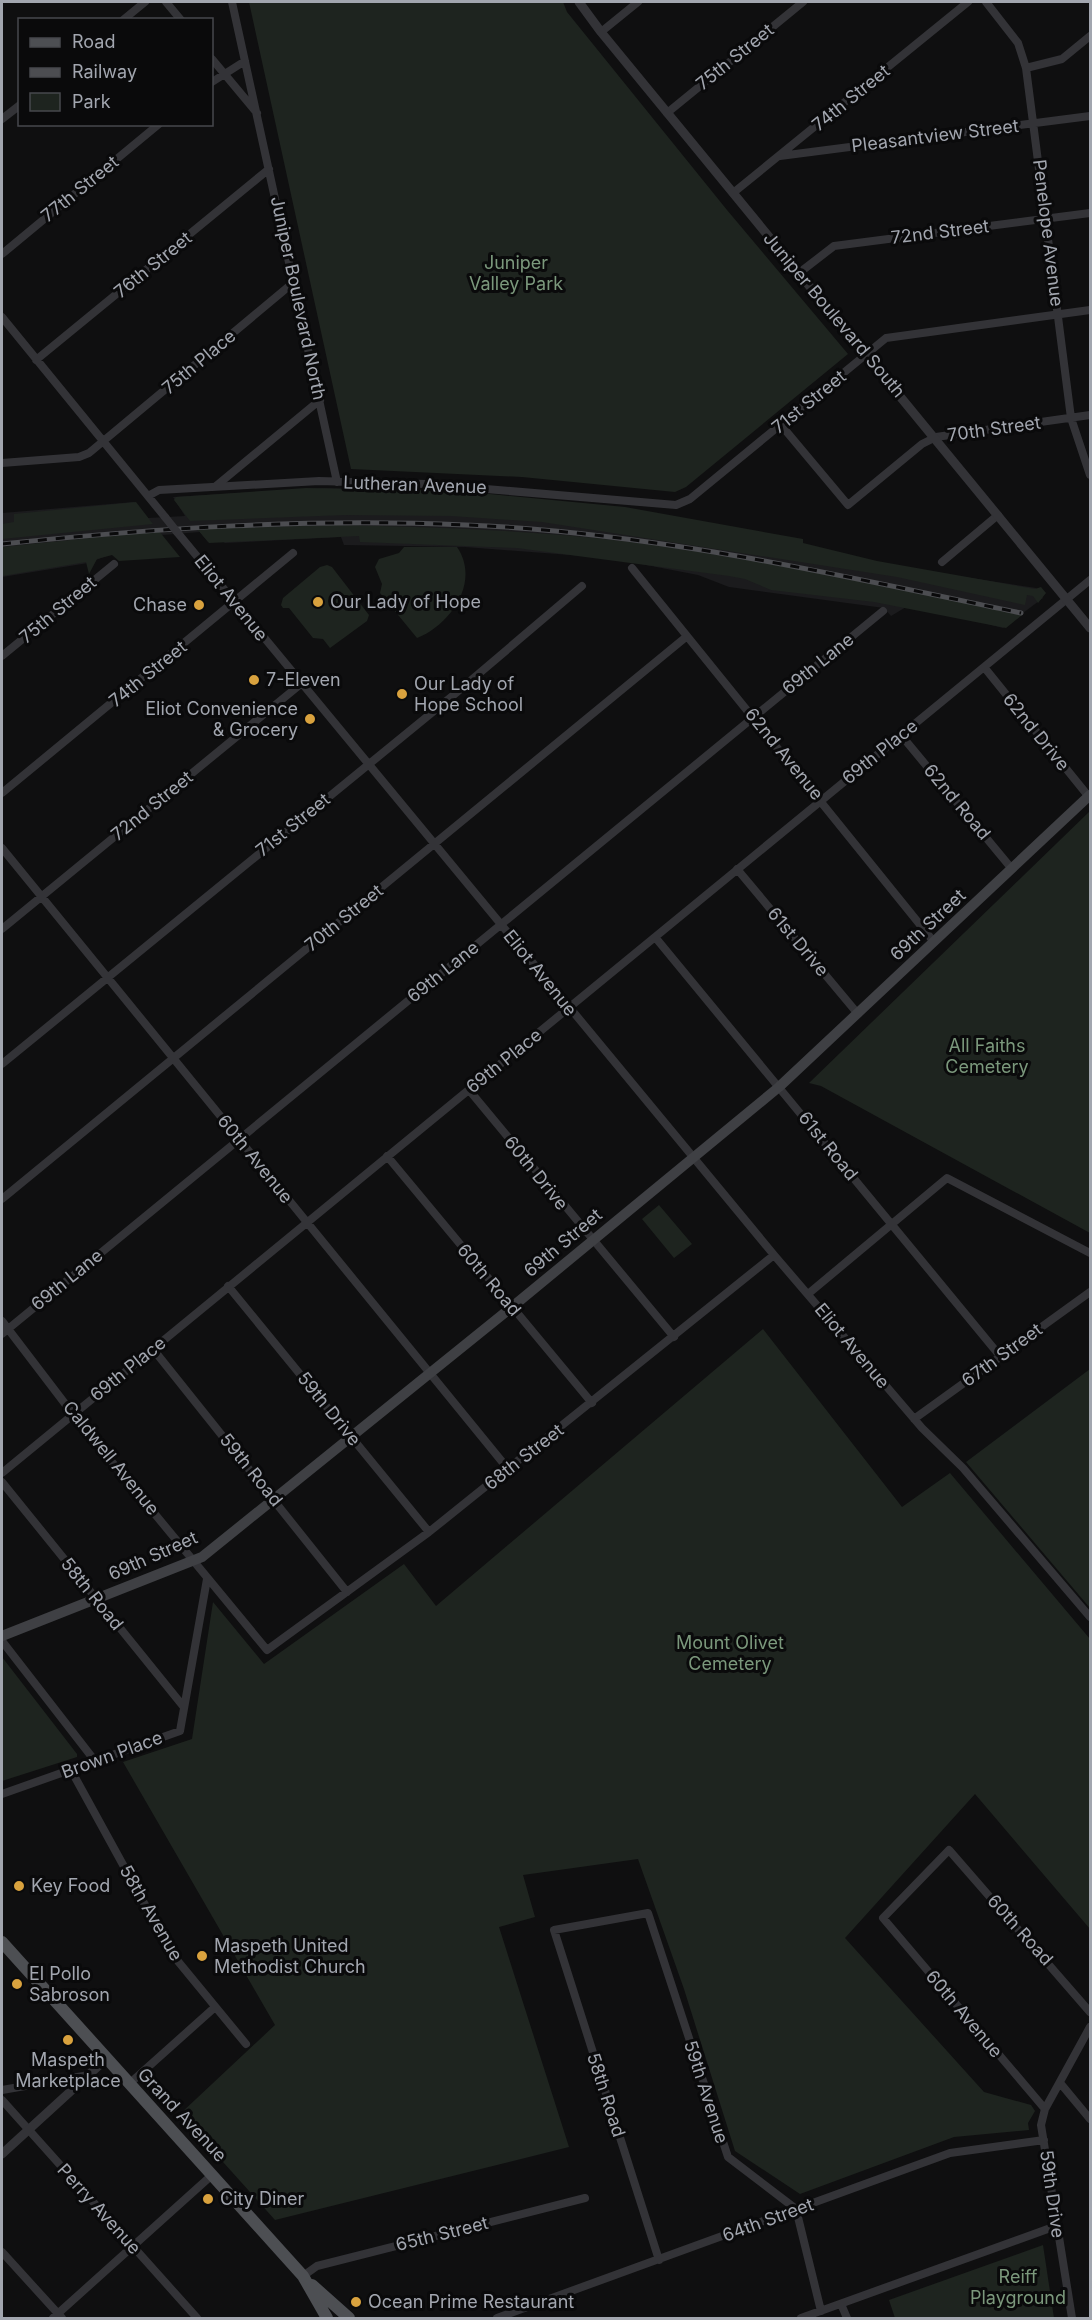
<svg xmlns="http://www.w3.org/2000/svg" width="1092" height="2320" viewBox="0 0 1092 2320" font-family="Inter,sans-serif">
<rect width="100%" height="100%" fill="#0f0f10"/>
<!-- built -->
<path fill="#1b1b1d" d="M324 488 460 493 666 515 776 541 847 554 881 564 1036 588 1043 598 1003 628 911 604 891 616 884 608 729 587 698 575 610 558 465 547 344 545 341 537 225 543 214 535 208 542 200 532 162 535 88 563 2 577V513L134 502 148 518 185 516 173 497Z"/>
<!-- green -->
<path fill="#1e241f" d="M249 2H563L567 12 727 210 848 354 686 487 675 492 522 477 351 469Z
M306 488 459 491 625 507 803 539V543L877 561 1035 589 1041 587 1046 593 1038 603 1033 596 1027 595 1025 605 897 577 542 522 451 516 345 515 190 521 174 500 176 497Z
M136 502 153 524 2 539V524L14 522V514Z
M336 525C432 527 528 530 623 541 757 558 890 587 1022 615L1006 628 874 602 771 590 745 579 729 576 517 548 360 542 359 536 209 543 197 529Z
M159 531 180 557 119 561 112 555 97 559 89 574 86 562 2 576V547Z
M404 547H457C481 582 450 625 417 638L380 593 382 584 375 567 379 559 399 553Z
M327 565 332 567 369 615 367 621 330 648 323 639 313 638 289 608H283L281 605 283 598 320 567Z
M1090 811V1233L821 1086 809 1083Z
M659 1205 692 1244 674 1258 642 1219Z
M763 1329 902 1507 950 1473 1090 1639V1929L975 1794 845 1938 984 2092 1031 2105 1035 2111 1028 2123 1029 2130 954 2137 800 2194 735 2151 684 1989 638 1859 523 1875 535 1917 499 1927 569 2147 275 2220 180 2114 275 2025 123 1762 192 1739 213 1602 264 1664 404 1564 436 1606Z
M1090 1369V1608L966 1462Z
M2 1657 77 1754V1757L2 1781Z
M1043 2245 1054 2318H895L889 2300Z"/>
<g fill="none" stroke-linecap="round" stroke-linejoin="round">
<!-- minor -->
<path stroke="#333337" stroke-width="8" d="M166 2 181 20
M232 2 337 482
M986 2 1018 43 1026 68 1071 418 1090 475
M123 20 145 2
M601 32 638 2
M212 59 257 113
M1026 68 1062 59 1090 36
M212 82 245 61
M667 113 803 2
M2 119 20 105
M780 156 1090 116
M733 193 968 2
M2 254 159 124
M799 273 834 246 1090 213
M2 317 165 517
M36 360 269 169
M781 425 848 505 922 444 936 437 1090 415
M2 463 79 457 89 453 294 282
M216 486 320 400
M148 496 159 490 319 481 426 484 676 505 690 499 886 338 1090 310
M177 532 774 1255 922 1428 963 1468 1090 1617
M942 562 998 515
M632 568 934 942
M2 656 114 564
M984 667 1089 797
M901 735 1012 869
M2 793 293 553
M2 848 508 1469
M737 869 858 1014
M2 929 302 683
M655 937 1000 1356
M2 1064 456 693 582 586
M469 1090 674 1337
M387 1156 592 1403
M2 1199 686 637
M228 1286 429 1532
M808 1294 947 1178 1090 1253
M2 1321 79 1422 267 1650 429 1532 774 1255
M2 1334 883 611
M153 1349 347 1592
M914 1419 1090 1292
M2 1473 1090 580
M2 1482 183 1706
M2 1641 95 1761
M71 1770 172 1954 246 2044
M2 1794 180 1731 207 1579
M129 2084 214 2008
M1061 2084 1090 2119
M2 2090 89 2075
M2 2100 197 2318
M1045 2109 883 1918 949 1850 1090 2012
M2 2252 62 2318
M659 2260 554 1930 648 1913 728 2157 796 2209 821 2311
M303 2276 317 2266 585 2198
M841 2304 847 2318
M53 2318 212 2175
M497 2318 950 2153 1044 2140
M801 2318 1056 2226
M1072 2318 1041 2125 1045 2109 1090 2027"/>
<!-- tertiary -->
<path stroke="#333337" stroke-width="9" d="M579 2 601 32 1090 628
M2 2154 106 2059"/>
<!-- secondary -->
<path stroke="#3f4044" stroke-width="10" d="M2 1636 202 1557 512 1307 779 1087 1090 795"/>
<!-- primary -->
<path stroke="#4d4f53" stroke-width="12" d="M2 1942 303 2276 327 2318
M312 2285 349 2318"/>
<!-- rail casing -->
<g stroke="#4c4d51" stroke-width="5">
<path id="rail" d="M2 544C156 528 310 518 466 525 653 532 838 575 1021 613"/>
</g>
<!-- rail -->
<use href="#rail" stroke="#0a0a0b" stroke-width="3" stroke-dasharray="9" stroke-linecap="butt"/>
<!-- minor-bridge -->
<path stroke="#333337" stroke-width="8" d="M165 517 177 532"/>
</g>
<!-- markers -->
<g fill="#d9a23e" stroke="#0a0a0b" stroke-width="2">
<circle cx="318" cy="602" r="6"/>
<circle cx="199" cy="605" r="6"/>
<circle cx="254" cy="680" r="6"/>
<circle cx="402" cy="694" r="6"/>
<circle cx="310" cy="719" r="6"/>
<circle cx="19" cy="1886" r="6"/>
<circle cx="202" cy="1956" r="6"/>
<circle cx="17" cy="1984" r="6"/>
<circle cx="68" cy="2040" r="6"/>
<circle cx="208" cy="2199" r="6"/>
<circle cx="356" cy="2302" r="6"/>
</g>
<g text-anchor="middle" stroke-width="6" stroke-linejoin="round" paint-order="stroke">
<!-- street labels -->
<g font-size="18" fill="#a2a6af" stroke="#0a0a0b">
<text transform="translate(735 57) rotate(-39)" y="6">75th Street</text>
<text transform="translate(851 98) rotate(-39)" y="6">74th Street</text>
<text transform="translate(935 136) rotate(-7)" y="6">Pleasantview Street</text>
<text transform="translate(80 189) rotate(-39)" y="6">77th Street</text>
<text transform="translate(940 232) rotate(-7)" y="6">72nd Street</text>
<text transform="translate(1048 233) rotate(83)" y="6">Penelope Avenue</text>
<text transform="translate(153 265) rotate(-39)" y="6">76th Street</text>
<text transform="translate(298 298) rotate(78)" y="6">Juniper Boulevard North</text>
<text transform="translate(834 315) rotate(50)" y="6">Juniper Boulevard South</text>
<text transform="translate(199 362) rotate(-40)" y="6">75th Place</text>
<text transform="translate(809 402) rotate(-39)" y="6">71st Street</text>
<text transform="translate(994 429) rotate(-8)" y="6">70th Street</text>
<text transform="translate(415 485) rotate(2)" y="6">Lutheran Avenue</text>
<text transform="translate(231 598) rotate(51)" y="6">Eliot Avenue</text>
<text transform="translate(58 610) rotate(-40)" y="6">75th Street</text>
<text transform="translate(818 664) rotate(-39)" y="6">69th Lane</text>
<text transform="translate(148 674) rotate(-39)" y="6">74th Street</text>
<text transform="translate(1036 732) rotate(51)" y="6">62nd Drive</text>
<text transform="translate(880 752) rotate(-39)" y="6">69th Place</text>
<text transform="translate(784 754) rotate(51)" y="6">62nd Avenue</text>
<text transform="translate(957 802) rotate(50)" y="6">62nd Road</text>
<text transform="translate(152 806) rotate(-39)" y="6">72nd Street</text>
<text transform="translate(293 825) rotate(-39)" y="6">71st Street</text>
<text transform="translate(344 918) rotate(-39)" y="6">70th Street</text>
<text transform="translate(928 925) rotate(-43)" y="6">69th Street</text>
<text transform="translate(798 942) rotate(50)" y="6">61st Drive</text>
<text transform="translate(443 972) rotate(-39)" y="6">69th Lane</text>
<text transform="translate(540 973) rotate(51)" y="6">Eliot Avenue</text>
<text transform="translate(504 1061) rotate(-39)" y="6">69th Place</text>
<text transform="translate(828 1146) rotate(51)" y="6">61st Road</text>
<text transform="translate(255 1159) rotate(51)" y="6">60th Avenue</text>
<text transform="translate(536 1173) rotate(51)" y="6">60th Drive</text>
<text transform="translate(563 1243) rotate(-40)" y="6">69th Street</text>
<text transform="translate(67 1280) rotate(-39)" y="6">69th Lane</text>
<text transform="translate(489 1280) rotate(50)" y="6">60th Road</text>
<text transform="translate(852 1346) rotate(50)" y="6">Eliot Avenue</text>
<text transform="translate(1002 1355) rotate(-36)" y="6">67th Street</text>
<text transform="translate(128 1369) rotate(-39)" y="6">69th Place</text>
<text transform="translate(329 1409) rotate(51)" y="6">59th Drive</text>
<text transform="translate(524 1457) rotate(-38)" y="6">68th Street</text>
<text transform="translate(111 1458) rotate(51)" y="6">Caldwell Avenue</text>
<text transform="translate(251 1470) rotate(51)" y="6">59th Road</text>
<text transform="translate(153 1556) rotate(-24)" y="6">69th Street</text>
<text transform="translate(92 1594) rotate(51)" y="6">58th Road</text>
<text transform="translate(112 1755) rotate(-20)" y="6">Brown Place</text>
<text transform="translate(151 1913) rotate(60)" y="6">58th Avenue</text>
<text transform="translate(1020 1930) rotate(48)" y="6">60th Road</text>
<text transform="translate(964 2014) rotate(50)" y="6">60th Avenue</text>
<text transform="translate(706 2092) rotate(72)" y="6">59th Avenue</text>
<text transform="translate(606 2095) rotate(72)" y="6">58th Road</text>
<text transform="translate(182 2115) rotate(47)" y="6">Grand Avenue</text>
<text transform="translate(1052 2194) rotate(82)" y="6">59th Drive</text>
<text transform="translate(99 2209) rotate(48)" y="6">Perry Avenue</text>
<text transform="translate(768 2220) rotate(-20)" y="6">64th Street</text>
<text transform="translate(442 2234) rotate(-14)" y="6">65th Street</text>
</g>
<!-- park labels -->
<g font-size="18" fill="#7b987c" stroke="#0a0a0b">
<text x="516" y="269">Juniper<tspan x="516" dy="21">Valley Park</tspan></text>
<text x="987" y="1052">All Faiths<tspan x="987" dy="21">Cemetery</tspan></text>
<text x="730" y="1649">Mount Olivet<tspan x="730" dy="21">Cemetery</tspan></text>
<text x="1018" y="2283">Reiff<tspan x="1018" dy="21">Playground</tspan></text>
</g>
<!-- poi labels -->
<g font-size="18" fill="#a2a6af" stroke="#0a0a0b" text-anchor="start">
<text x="330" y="608">Our Lady of Hope</text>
<text x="187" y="611" text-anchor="end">Chase</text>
<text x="266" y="686">7-Eleven</text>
<text x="414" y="690">Our Lady of<tspan x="414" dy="21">Hope School</tspan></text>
<text x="298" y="715" text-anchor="end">Eliot Convenience<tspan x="298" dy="21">&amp; Grocery</tspan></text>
<text x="31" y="1892">Key Food</text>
<text x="214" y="1952">Maspeth United<tspan x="214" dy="21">Methodist Church</tspan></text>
<text x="29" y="1980">El Pollo<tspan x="29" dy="21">Sabroson</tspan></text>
<text x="68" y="2066" text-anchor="middle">Maspeth<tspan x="68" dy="21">Marketplace</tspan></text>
<text x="220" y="2205">City Diner</text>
<text x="368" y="2308">Ocean Prime Restaurant</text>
</g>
</g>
<!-- border -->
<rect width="1092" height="2320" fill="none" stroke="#a2a6af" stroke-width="6"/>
<!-- legend -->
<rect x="18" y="18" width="195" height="108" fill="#0a0a0b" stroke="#47484d" stroke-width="1.5"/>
<rect x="30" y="38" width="30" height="9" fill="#4d4f53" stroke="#47484d" stroke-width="1.5"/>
<text x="72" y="48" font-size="18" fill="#a2a6af">Road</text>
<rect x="30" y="68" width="30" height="9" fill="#4c4d51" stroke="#47484d" stroke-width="1.5"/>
<text x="72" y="78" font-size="18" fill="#a2a6af">Railway</text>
<rect x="30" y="93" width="30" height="18" fill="#1e241f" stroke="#47484d" stroke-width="1.5"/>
<text x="72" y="108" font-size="18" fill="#a2a6af">Park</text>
</svg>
